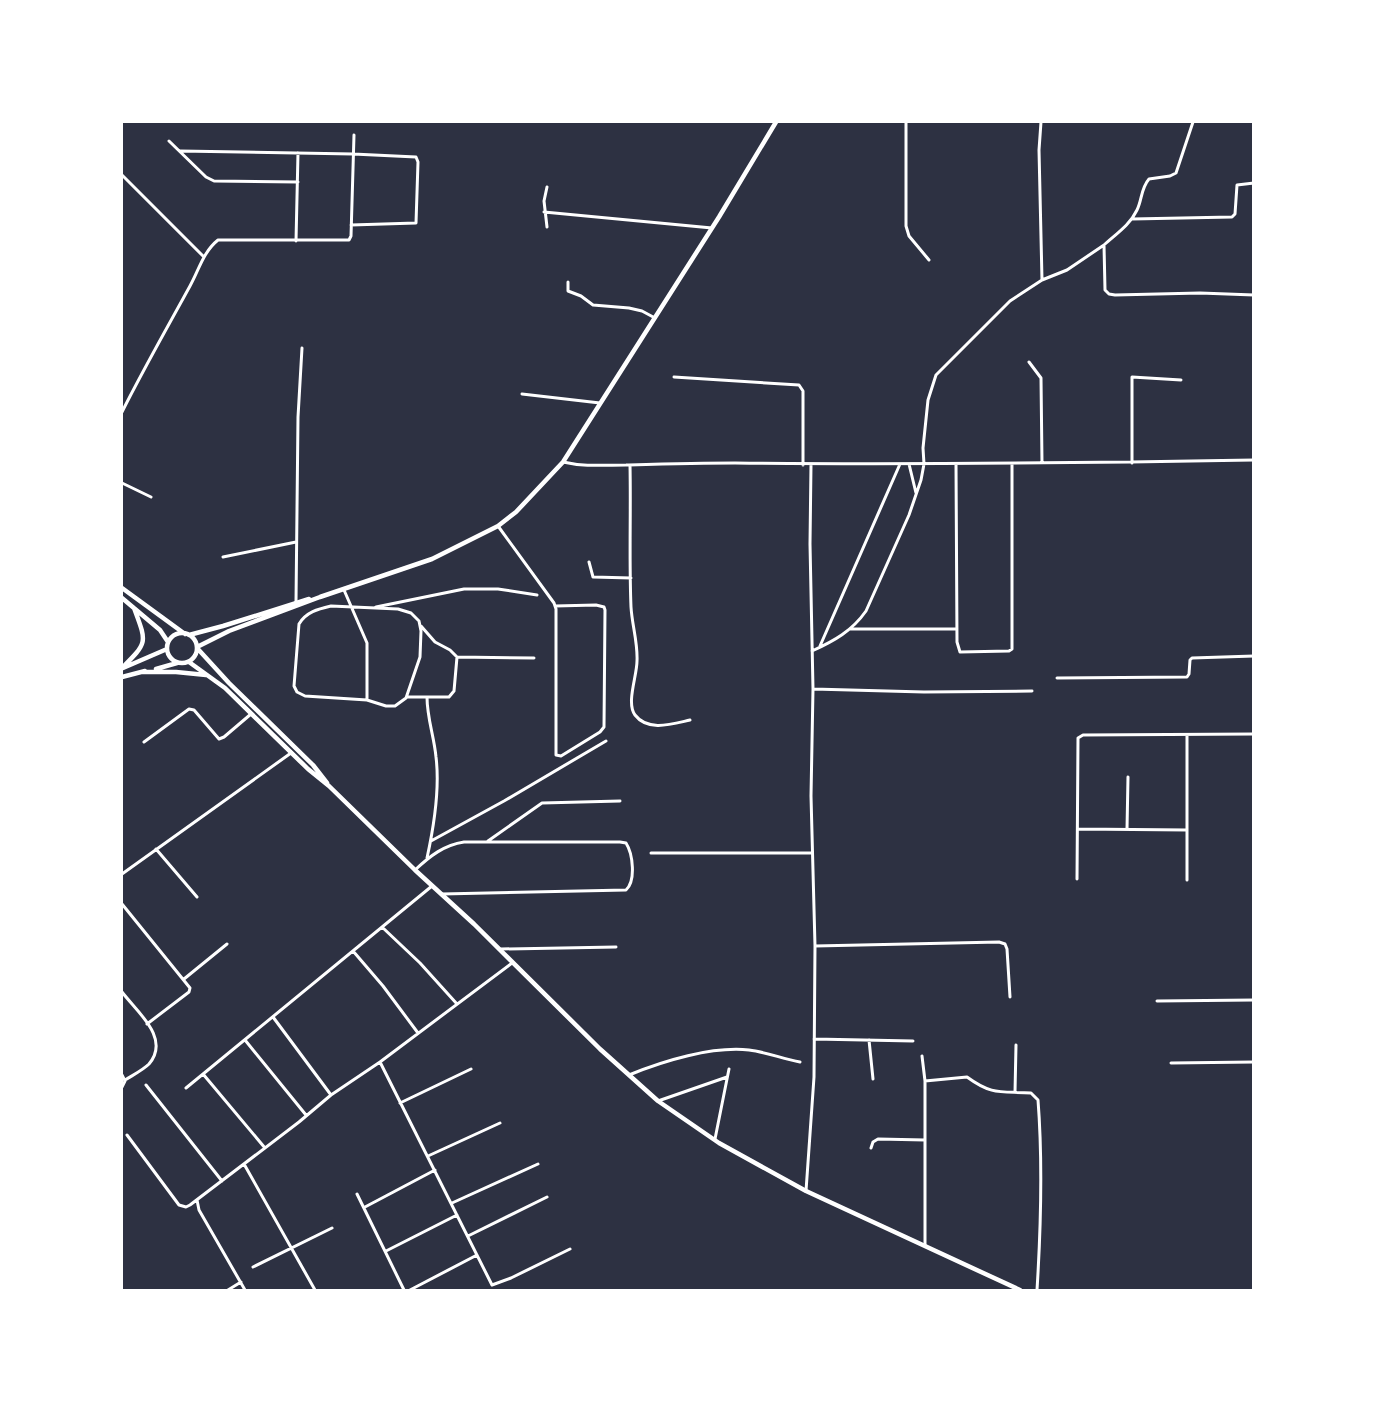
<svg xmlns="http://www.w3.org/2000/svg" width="1375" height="1412" viewBox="0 0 1375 1412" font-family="'Exo 2',sans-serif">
<rect width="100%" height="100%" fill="#2d3142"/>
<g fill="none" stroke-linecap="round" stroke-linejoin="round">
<!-- minor -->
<path stroke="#fff" stroke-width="3" d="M906 122V226L909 236 929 260
M1041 122 1039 150 1042 280 1067 270 1104 245
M1193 122 1176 173 1170 176 1149 179C1141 188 1142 200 1137 210 1130 225 1116 234 1104 245L1105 290 1109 294 1115 295 1200 293 1254 295
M169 141 206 177 214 181 298 182
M180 151 353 154 416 157 418 162 416 223 351 225
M122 175 203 256
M547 187 544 201 547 227
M544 212 712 228
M1132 219 1232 217 1235 214 1237 185 1254 183
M296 241 298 153
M568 282V291L581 296 593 305 629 308 642 311 655 318
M1029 362 1041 378 1042 463
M674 377 799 385 803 391V465
M522 394 600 403
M122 412C143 370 167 328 190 286 199 270 203 252 218 240H349L351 236 354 135
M563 462C584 467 605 465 626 465 663 464 699 463 735 463 908 465 1081 463 1254 460
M1132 463V377L1181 380
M909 464 916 493
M956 464 957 642 960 652 1009 651 1012 649V464
M630 465C631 512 629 560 631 607 632 625 638 643 637 661 637 676 626 703 635 715 648 732 672 724 690 720
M122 483 151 497
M498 526 554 603 556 609V755L561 756 600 732 604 727 605 610 604 607 596 605 555 606
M223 557 296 542
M589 562 593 577 631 578
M344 590 367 643V700
M296 602 298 417 302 348
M331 606 398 609 411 613 419 621 421 631 420 657 406 698 395 706H386L367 700 305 696 297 692 294 686 299 624C306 612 318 609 331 606Z
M376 607 464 589H498L537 595
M851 629H957
M820 646 900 464
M812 651C834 641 852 631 866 611L909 515 921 480 924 464 923 448 928 400 936 375 1010 301 1042 280
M457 657 534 658
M1057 678 1187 677 1189 674 1190 660 1192 658 1254 656
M813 689 924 692 1032 691
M407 697H449L454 691 457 657 450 650 435 642 421 626
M1187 735V880
M144 742 189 709 194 710 219 739 224 737 251 714
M1078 829 1187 830
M1127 829 1128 777
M431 841 504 801 606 741
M488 841 542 803 620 801
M156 849 197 897
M651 853H812
M427 858C434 826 440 789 436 757 434 736 427 718 427 697
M415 870C430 856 444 845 464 842H620L626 843C633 854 636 881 626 890L442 894
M122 874 291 753
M1077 879 1078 738 1083 735 1254 734
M122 904 190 988 189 992 147 1024
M382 927 420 963 457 1004
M815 946 999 942 1005 944 1007 949 1010 997
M501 949 616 947
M353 951 383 986 418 1033
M184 979 227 944
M122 992C137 1012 171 1038 149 1064 143 1070 133 1075 125 1080
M1157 1001 1254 1000
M273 1017 331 1095
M814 1039 913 1041
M245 1040 306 1115
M869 1040 873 1079
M922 1056 925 1081V1245
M380 1062 492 1285 511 1278 570 1249
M1171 1063 1254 1062
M203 1074 265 1148
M122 1075 125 1081 122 1087
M629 1075C663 1061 712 1046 749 1050 766 1052 783 1059 800 1062
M925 1081 967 1077C993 1096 1001 1091 1031 1093L1038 1100C1043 1164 1041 1226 1037 1290
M146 1085 222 1181
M186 1088 432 886
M1015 1092 1016 1045
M658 1101 727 1077
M400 1103 471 1069
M127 1135 179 1205 186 1207 190 1205 299 1122 331 1095 380 1062 512 963
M715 1139 729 1069
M871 1148 873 1142 878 1139 925 1140
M428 1156 500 1123
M244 1164 315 1290
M806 1191 814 1077 815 946 811 796 813 689 810 544 811 465
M357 1194 404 1290
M197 1200 199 1210 245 1290
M452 1203 538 1164
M365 1207 435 1170
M468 1236 547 1197
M386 1251 457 1215
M253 1267 332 1228
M228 1290 241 1282
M410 1290 477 1255"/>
<!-- secondary -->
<path stroke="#fff" stroke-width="4.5" d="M122 588 185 634
M122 598 160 630 168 642
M167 648a15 15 0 1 1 30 0a15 15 0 1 1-30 0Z
M189 635 223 626 309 599
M197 647 229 631 320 597 432 559 498 526 516 512 563 462 719 217 776 122
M197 648 229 683 313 765 327 783
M189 662 225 688 308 769 329 786 415 870 474 924 600 1049 658 1101 719 1143 806 1191 1020 1290
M122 668C148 642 147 643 134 608
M123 668 167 649
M156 669 177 663
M143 672H176L206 675
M122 677 145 671"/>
</g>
<!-- border -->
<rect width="1375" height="1412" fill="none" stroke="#ffffff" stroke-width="246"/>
</svg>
